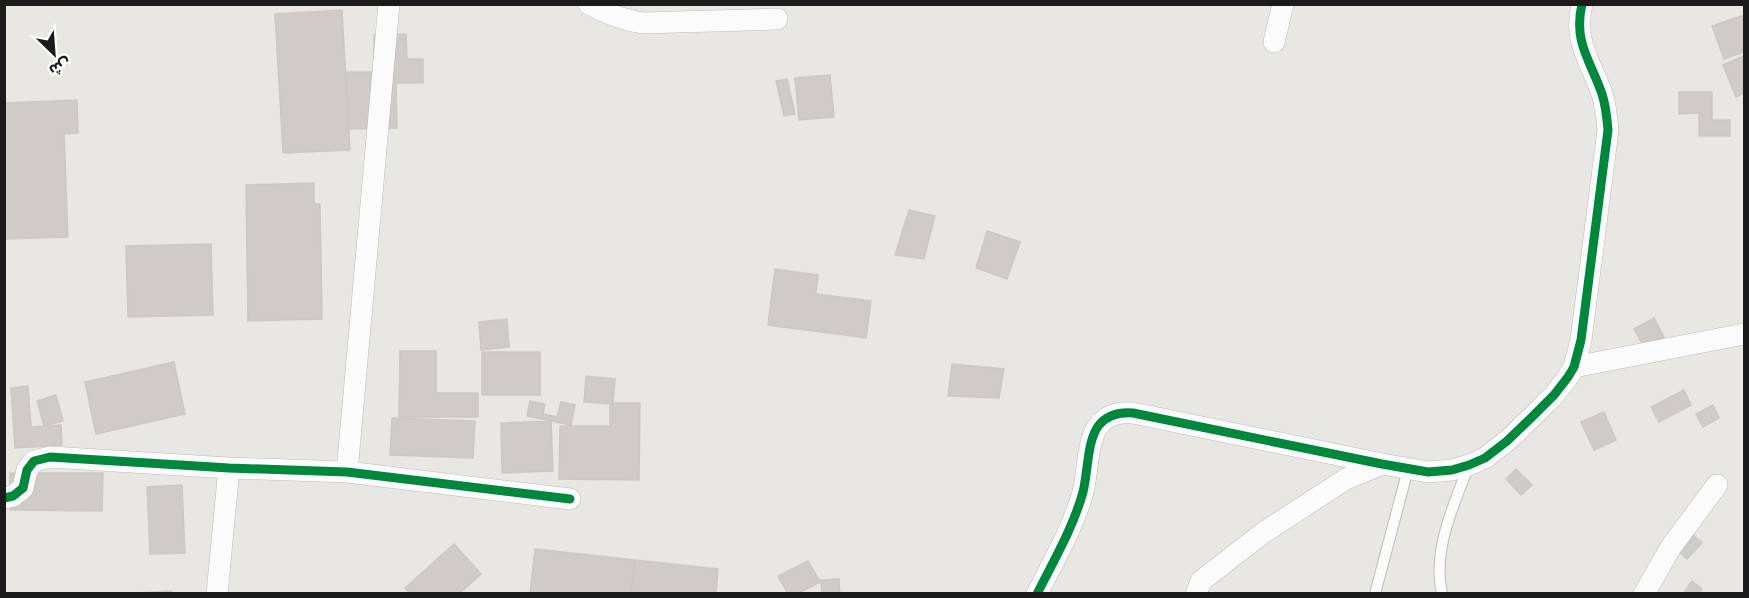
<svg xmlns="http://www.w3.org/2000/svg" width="1749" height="598" viewBox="0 0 1749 598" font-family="Quicksand,'Noto Sans Arabic',sans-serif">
<rect width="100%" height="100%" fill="#e9e7e4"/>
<!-- building -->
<path fill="#cecbc9" stroke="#ccc8c6" stroke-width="1.5" d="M342 10 350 150 283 153 275 14Z
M1744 15V52L1724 59 1712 26Z
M406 34 407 59H423V83H396L397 128 347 129 346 72H374V35Z
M1744 56V93L1736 97 1723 65Z
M830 75 834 117 799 120 795 78Z
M787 79 795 114 784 116 776 81Z
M1679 92H1712V120H1730V136H1699V113L1679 114Z
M77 100 78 133 64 134 68 237 4 239V103Z
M314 183V204H320L322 319 248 321 246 185Z
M909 210 935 216 924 259 895 255Z
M987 231 1020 242 1007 279 976 268Z
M211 244 213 315 128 317 126 246Z
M775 269 818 275 816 294 871 301 866 338 768 325Z
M1654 318 1664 337 1644 347 1634 329Z
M507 319 509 347 481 350 479 322Z
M400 351H436V393H478V417H399Z
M482 352H540V395H482Z
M174 362 185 414 96 434 85 382Z
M952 364 1004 369 999 398 948 396Z
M586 376 615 379 613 404 584 402Z
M28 386 31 427 61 425 62 445 15 448 11 388Z
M1684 390 1691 405 1659 422 1651 407Z
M56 395 63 421 44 426 37 401Z
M530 401 545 404 543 414 557 417 561 402 575 405 571 425 527 416Z
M610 403H640L639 480 559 479 560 426H610Z
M1713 405 1719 418 1703 427 1696 414Z
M1604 412 1616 440 1594 450 1581 422Z
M392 418 475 421 473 458 390 455Z
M551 421 553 471 502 473 501 423Z
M1516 469 1532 485 1521 495 1506 479Z
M10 473H103L102 511 10 510Z
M182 485 185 553 150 554 147 487Z
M1690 532 1702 543 1687 559 1675 548Z
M454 544 481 574 459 594H410L405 588Z
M535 549 635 560 631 594H530Z
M635 560 718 569 716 594H631Z
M808 561 820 582 797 594H788L778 576Z
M839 579 840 594H822L821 580Z
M1692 581 1702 589 1698 594H1683Z
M172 591V594H135V593Z"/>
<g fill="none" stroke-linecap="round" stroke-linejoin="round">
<!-- lane casing -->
<g stroke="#bcbcba" stroke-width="12">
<path id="lane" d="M1375 594 1408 469
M1442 594C1432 551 1454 504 1469 465"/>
</g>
<!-- street casing -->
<g stroke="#bcbcba" stroke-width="22">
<path id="street" d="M589 4C607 14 623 20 643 23L777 19
M1274 42 1283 4
M1574 367 1744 334
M347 472 389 4
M4 498 13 496 23 488 27 470 34 461 50 457 229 468 347 472 570 499
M217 594 229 468
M1037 594C1054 560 1073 528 1083 492 1088 472 1087 440 1099 425 1108 414 1120 412 1133 413L1382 464 1428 472 1452 470 1469 465 1485 458 1507 441 1533 416 1554 395 1568 377 1574 367 1581 340 1608 130C1607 118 1606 106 1602 94 1591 61 1573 43 1582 4
M1196 594 1201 581 1263 533 1346 479 1382 464
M1644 594 1671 547 1717 485"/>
</g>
<!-- lane -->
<use href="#lane" stroke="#fcfbfb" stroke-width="10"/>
<!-- street -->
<use href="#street" stroke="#fcfbfb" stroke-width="21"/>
<!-- cycleway casing -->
<g stroke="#fff" stroke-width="13">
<path id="cycleway" d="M4 498 13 496 23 488 27 470 34 461 50 457 229 468 347 472 570 499
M1037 594C1054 560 1073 528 1083 492 1088 472 1087 440 1099 425 1108 414 1120 412 1133 413L1382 464 1428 472 1452 470 1469 465 1485 458 1507 441 1533 416 1554 395 1568 377 1574 367 1581 340 1608 130C1607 118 1606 106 1602 94 1591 61 1573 43 1582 4"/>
</g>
<!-- cycleway -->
<use href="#cycleway" stroke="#00873e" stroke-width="9"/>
</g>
<!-- border -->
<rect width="1749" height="598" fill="none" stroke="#1b1b1b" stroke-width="12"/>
<!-- north arrow -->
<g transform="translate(54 54) rotate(155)" stroke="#ffffff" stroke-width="4.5" paint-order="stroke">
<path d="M0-4.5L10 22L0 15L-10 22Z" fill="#1b1b1b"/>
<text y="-9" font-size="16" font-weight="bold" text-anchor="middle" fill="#1b1b1b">ش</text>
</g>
</svg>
